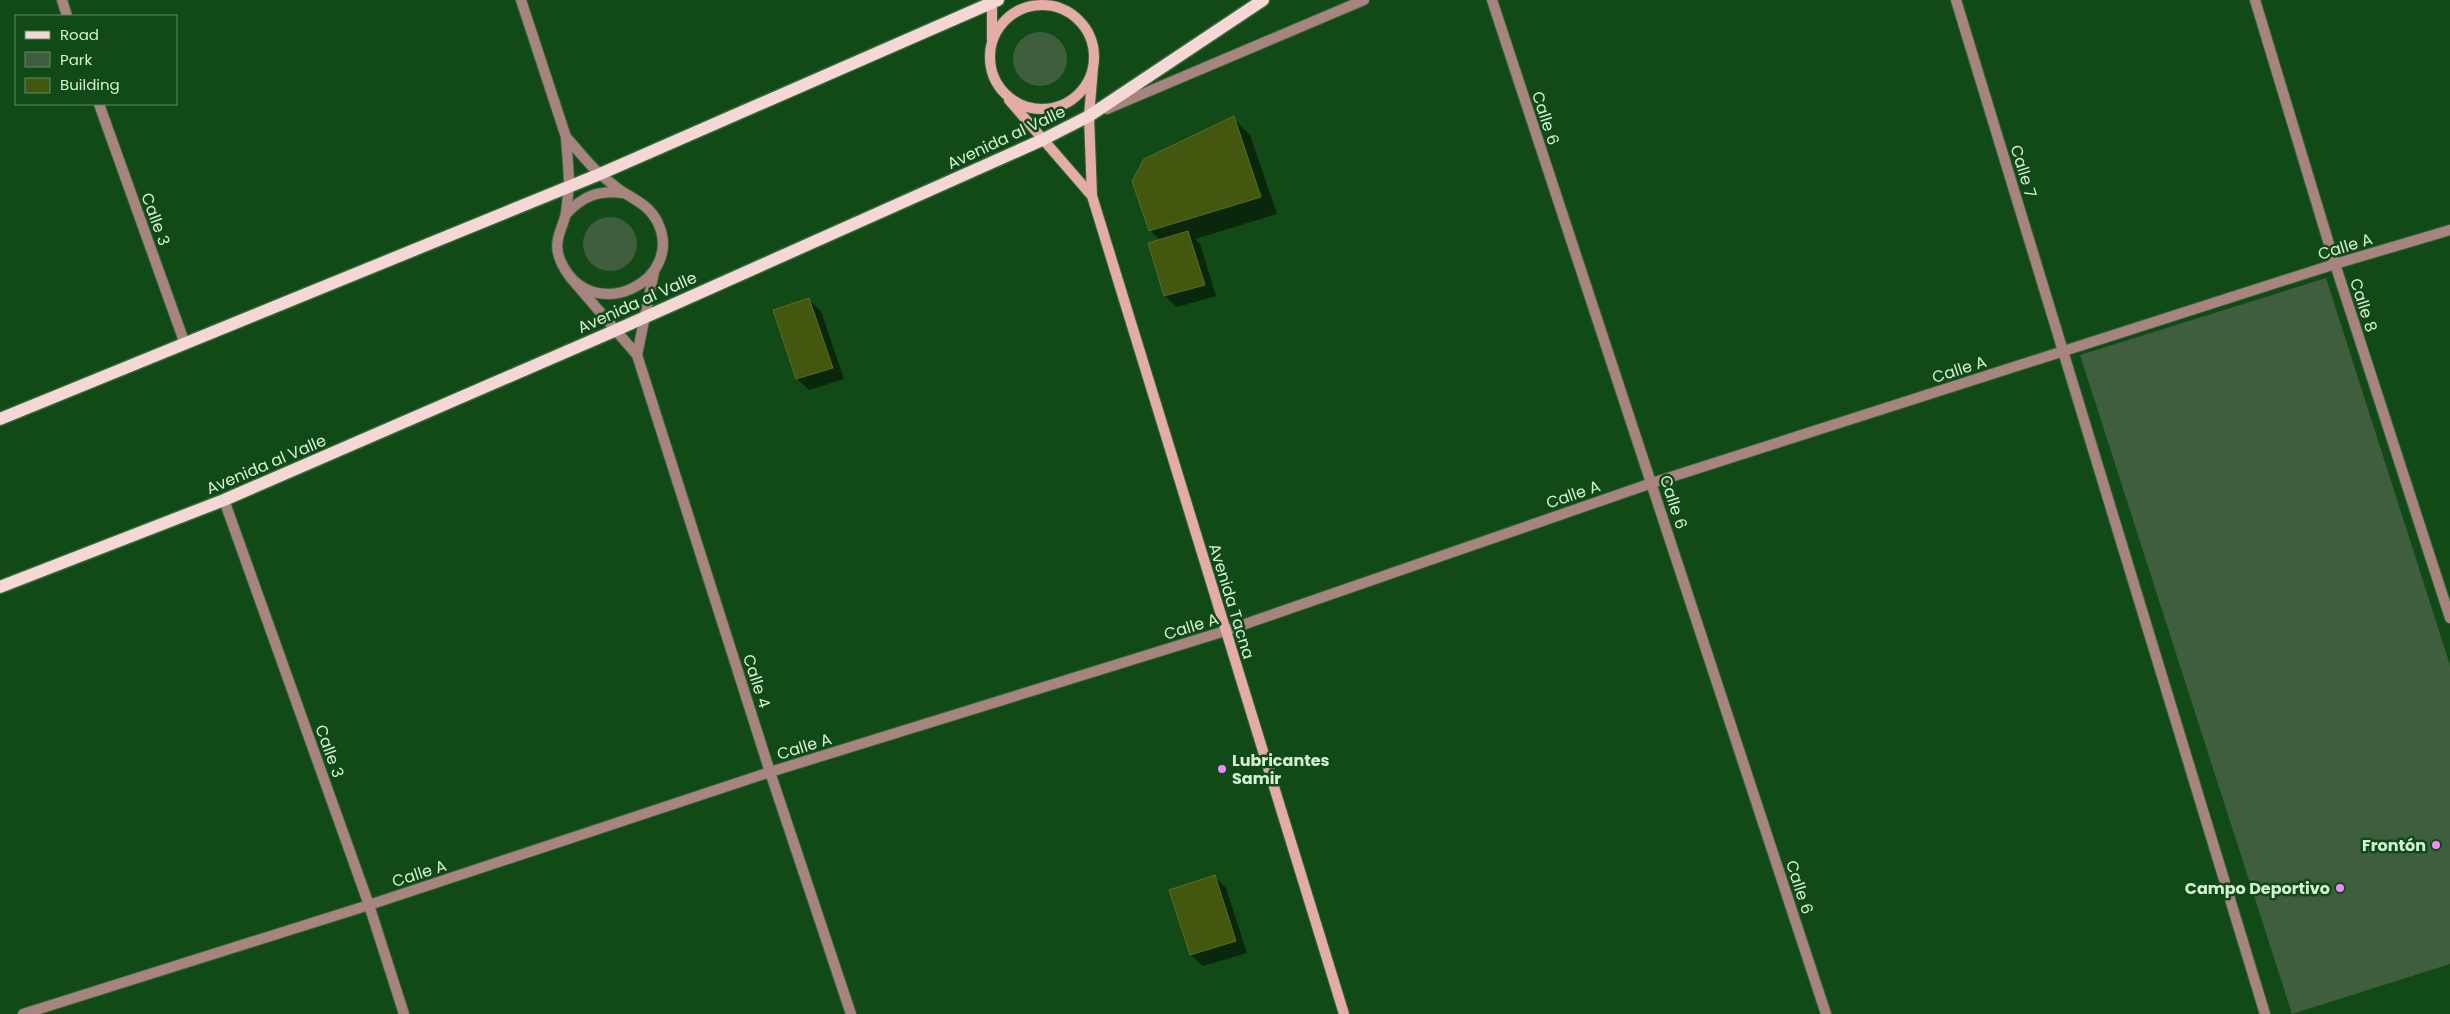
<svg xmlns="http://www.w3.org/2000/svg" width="2450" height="1014" viewBox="0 0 2450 1014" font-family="Poppins,sans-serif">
<rect width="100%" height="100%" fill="#114917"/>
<!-- green -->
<path fill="#3e5e3e" d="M1013 59a27 27 0 1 1 54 0a27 27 0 1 1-54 0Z
M583 244a27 27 0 1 1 54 0a27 27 0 1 1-54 0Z
M2326 278 2450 665V964L2292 1014 2080 355Z"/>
<!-- shadow -->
<path fill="#0007" d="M1233 118 1250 135 1277 214 1195 239 1200 244 1216 296 1177 307 1165 296 1160 240 1150 230Z
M809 300 821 311 844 379 809 390 797 379 775 311Z
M1214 876 1226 888 1247 953 1203 966 1191 955Z"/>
<!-- building -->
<path fill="#43570e" stroke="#586d29" d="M1234 116 1261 197 1149 231 1132 181 1144 159Z
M1188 231 1205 285 1164 296 1148 243Z
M809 298 833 368 796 379 773 310Z
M1215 875 1236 941 1190 955 1169 890Z"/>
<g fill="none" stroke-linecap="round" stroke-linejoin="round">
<!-- street casing -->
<g stroke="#346739" stroke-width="12">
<path id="street" d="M62 0 67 16
M521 0 566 137
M1492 0 1826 1014
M1956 0 2265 1014
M2255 0 2335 264 2450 618
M99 104 185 344
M1107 109 1364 0
M566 137C578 150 589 165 602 176 609 181 616 188 623 192 637 201 649 206 657 221 687 280 593 327 562 264 551 242 562 231 566 213 567 204 568 195 569 186 569 170 567 153 566 137Z
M566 214C583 196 598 190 623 193
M570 277 637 355 770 772 851 1014
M637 355 654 272
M224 500 369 905 404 1014
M23 1014 369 905 770 772 1225 631 1652 483 2335 264 2450 230"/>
</g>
<!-- secondary casing -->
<g stroke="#346739" stroke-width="12">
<path id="secondary" d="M990 57a52 52 0 1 1 104 0a52 52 0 1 1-104 0Z
M992 39V0
M1093 68 1089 116 1092 196 1344 1014
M1009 100 1092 196"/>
</g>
<!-- primary casing -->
<g stroke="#346739" stroke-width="15">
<path id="primary" d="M0 419 600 174 998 0
M0 587 224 500 614 331 1042 140 1089 116 1263 0"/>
</g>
<!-- street -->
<use href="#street" stroke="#a88481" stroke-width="10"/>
<!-- secondary -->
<use href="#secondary" stroke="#e4aca7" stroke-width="10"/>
<!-- primary -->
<use href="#primary" stroke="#f5d8d5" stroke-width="12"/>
</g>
<!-- markers -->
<g fill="#ef8bf7" stroke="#114917" stroke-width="2">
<circle cx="1222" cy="769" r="5"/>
<circle cx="2436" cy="845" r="5"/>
<circle cx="2340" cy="888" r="5"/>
</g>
<g text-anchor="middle" stroke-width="5" stroke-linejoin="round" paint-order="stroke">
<!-- street labels -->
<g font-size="16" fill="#d4f0d3" stroke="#114917">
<text transform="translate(1546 118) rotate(72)" y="6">Calle 6</text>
<text transform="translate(1006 137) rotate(-25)" y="6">Avenida al Valle</text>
<text transform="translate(2024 171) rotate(73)" y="6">Calle 7</text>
<text transform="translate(156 219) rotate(70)" y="6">Calle 3</text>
<text transform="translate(2345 246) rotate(-17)" y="6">Calle A</text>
<text transform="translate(637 302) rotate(-24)" y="6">Avenida al Valle</text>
<text transform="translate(2364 305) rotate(72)" y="6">Calle 8</text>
<text transform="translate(1959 369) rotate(-18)" y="6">Calle A</text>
<text transform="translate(266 464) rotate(-23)" y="6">Avenida al Valle</text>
<text transform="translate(1573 494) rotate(-19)" y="6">Calle A</text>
<text transform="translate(1674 502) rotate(72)" y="6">Calle 6</text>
<text transform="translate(1232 601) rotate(73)" y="6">Avenida Tacna</text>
<text transform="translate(1191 626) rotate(-17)" y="6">Calle A</text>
<text transform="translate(757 681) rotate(72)" y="6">Calle 4</text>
<text transform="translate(804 746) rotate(-17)" y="6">Calle A</text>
<text transform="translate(330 751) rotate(70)" y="6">Calle 3</text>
<text transform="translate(419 873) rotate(-18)" y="6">Calle A</text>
<text transform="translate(1800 887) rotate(72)" y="6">Calle 6</text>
</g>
<!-- poi labels -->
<g font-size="16" font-weight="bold" fill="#d4f0d3" stroke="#114917" text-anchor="end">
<text x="1232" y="766" text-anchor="start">Lubricantes<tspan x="1232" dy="18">Samir</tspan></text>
<text x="2426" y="851">Frontón</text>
<text x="2330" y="894">Campo Deportivo</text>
</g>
</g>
<!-- legend -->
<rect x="15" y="15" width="162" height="90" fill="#114917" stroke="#5f8c62"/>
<rect x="25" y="31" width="25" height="8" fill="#f5d8d5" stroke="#5f8c62"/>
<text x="60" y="40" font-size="15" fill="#d4f0d3">Road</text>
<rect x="25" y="52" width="25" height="15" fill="#3e5e3e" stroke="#5f8c62"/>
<text x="60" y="65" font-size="15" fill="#d4f0d3">Park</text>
<rect x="25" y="78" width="25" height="15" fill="#43570e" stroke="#5f8c62"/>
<text x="60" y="90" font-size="15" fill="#d4f0d3">Building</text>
</svg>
